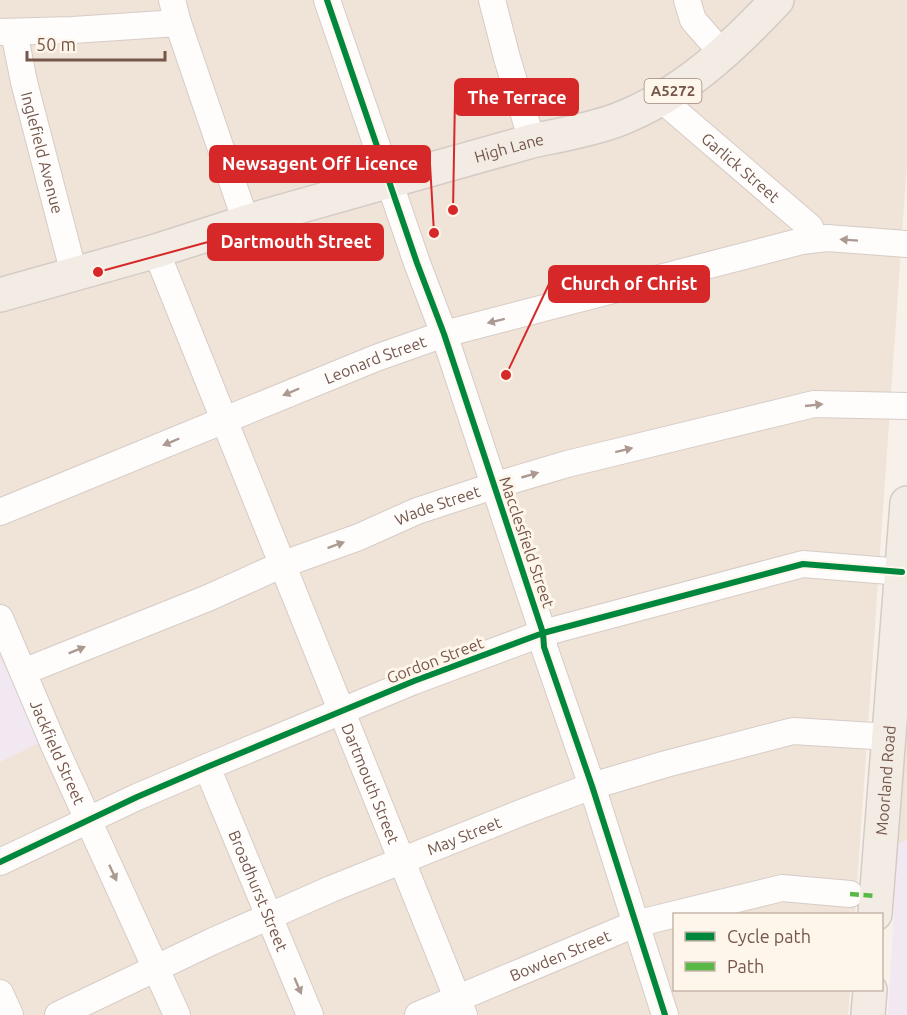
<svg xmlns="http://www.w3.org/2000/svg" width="907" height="1015" viewBox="0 0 907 1015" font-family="Ubuntu,sans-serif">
<rect width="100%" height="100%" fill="#f7f1ea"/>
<!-- residential -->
<path fill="#f0e3d7" d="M0 0H907V162L855 914H674V990H850L848 1015H0Z
M907 724V840L898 844Z"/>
<!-- education -->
<path fill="#f2e8f2" d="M0 657 41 742 0 762Z
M907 840V1015H888L898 844Z"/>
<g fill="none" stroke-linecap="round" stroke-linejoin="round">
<!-- minor casing -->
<g stroke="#d6ccc7" stroke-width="28">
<g id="minor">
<path d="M172 0 178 23 246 222"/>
<path d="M327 0 417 263 444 334 543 633 544 647 592 786 665 1015"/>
<path d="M492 0 507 58 532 141"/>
<path d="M687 0 693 20 723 54"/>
<path d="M0 32 73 30 178 23"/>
<path id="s1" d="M14 32 24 82 74 274"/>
<path id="s2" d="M661 99 810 227 812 233 810 240"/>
<path id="s3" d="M156 251 464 1015"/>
<path id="s4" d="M0 512 376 358 444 334 802 241 827 238 907 244"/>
<path id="s5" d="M0 618 53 743 177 1015"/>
<path id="s6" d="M23 672 208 598 281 565 359 537 417 511 493 486 567 464 814 404 907 406"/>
<path id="s7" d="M207 767 310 1015"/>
<path d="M0 862 137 797 207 767 414 681 543 633 803 564 902 572"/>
<path d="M0 993 10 1015"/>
<path id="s8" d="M58 1015 211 942 331 889 523 812 592 786 666 764 793 731 890 737"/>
<path id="s9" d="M418 1015 635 924 782 888 850 894"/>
</g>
</g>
<!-- major casing -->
<g stroke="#d5cbc6" stroke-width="36">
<g id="major">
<path id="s10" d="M0 295 156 251 262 217 532 141C560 135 590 130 617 120 682 95 730 50 777 0"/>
<path id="s11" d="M875 914 907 503"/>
<path d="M868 1015 870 990"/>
</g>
</g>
<!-- minor -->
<use href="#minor" stroke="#fefdfc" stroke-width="26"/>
<!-- major -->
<use href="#major" stroke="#f2ece5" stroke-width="33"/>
<!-- quiet -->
<path stroke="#58b947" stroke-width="4.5" stroke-dasharray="9 4.5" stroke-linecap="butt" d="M850 894 876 896"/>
<!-- cycleway casing -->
<g stroke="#fff6eb" stroke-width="10">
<path id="cycleway" d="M327 0 417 263 444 334 543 633 544 647 592 786 665 1015
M0 862 137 797 207 767 414 681 543 633 803 564 902 572"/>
</g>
<!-- cycleway -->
<use href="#cycleway" stroke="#00873e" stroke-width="6"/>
</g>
<!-- one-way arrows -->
<defs><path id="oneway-solid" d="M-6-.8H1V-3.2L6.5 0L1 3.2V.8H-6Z" transform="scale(1.5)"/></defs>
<g fill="#ac9991">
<use href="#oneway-solid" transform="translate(849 240) rotate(-176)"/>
<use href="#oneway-solid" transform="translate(496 321) rotate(166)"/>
<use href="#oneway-solid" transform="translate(291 392) rotate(157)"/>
<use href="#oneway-solid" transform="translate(814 405) rotate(-6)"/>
<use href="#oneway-solid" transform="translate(171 442) rotate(157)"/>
<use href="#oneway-solid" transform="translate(624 450) rotate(-14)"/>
<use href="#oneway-solid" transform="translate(530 475) rotate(-16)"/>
<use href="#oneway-solid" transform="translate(336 545) rotate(-20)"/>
<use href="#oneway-solid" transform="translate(77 650) rotate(-22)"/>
<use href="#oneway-solid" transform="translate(113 873) rotate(65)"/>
<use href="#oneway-solid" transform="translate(298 986) rotate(67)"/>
</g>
<g text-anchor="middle" stroke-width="6" stroke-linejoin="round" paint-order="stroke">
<!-- shield labels -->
<rect fill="#fff6eb" stroke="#9e867a" stroke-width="1.5" x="644.5" y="79" width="57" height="24" rx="4.5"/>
<g font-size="15" font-weight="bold" fill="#75564a">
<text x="673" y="96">A5272</text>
</g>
<!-- street labels -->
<g font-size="16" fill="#75564a" stroke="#fff6eb">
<text dy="6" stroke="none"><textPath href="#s10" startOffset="530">High Lane</textPath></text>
<text dy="6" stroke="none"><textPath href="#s1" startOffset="124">Inglefield Avenue</textPath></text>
<text dy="6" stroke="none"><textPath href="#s2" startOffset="105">Garlick Street</textPath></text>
<text dy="6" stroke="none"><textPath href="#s4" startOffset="405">Leonard Street</textPath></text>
<text dy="6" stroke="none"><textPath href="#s6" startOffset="447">Wade Street</textPath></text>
<text transform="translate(527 542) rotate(71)" y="6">Macclesfield Street</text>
<text transform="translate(435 660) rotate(-21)" y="6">Gordon Street</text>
<text dy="6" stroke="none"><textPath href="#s5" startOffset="146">Jackfield Street</textPath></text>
<text dy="6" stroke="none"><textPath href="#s11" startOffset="134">Moorland Road</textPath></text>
<text dy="6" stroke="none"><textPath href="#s3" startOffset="574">Dartmouth Street</textPath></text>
<text dy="6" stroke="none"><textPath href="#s8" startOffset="444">May Street</textPath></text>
<text dy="6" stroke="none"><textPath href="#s7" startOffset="134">Broadhurst Street</textPath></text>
<text dy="6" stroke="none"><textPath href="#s9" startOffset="154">Bowden Street</textPath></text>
</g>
</g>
<!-- callouts -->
<path fill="none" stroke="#d62828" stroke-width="2" d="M453 210L455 97M434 233L430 164M98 272L208 242M506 375L549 284"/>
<g fill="#d62828" stroke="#fff6eb" stroke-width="2">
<circle cx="453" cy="210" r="6"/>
<circle cx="434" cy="233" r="6"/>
<circle cx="98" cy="272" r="6"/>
<circle cx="506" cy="375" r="6"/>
</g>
<g fill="#d62828" stroke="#d62828" stroke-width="2">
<rect x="455" y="79" width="123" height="36" rx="6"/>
<rect x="210" y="146" width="220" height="36" rx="6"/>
<rect x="208" y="224" width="175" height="36" rx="6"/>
<rect x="549" y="266" width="160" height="36" rx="6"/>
</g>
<g font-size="18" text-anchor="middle" font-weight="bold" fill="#fff">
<text x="517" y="104">The Terrace</text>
<text x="320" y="170">Newsagent Off Licence</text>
<text x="296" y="248">Dartmouth Street</text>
<text x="629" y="290">Church of Christ</text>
</g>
<!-- legend -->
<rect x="673" y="913" width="210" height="78" fill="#fff6eb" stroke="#c8b6ab" stroke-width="1.5"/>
<rect x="685" y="932" width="30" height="9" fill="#00873e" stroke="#c8b6ab" stroke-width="1.5"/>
<text x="727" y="943" font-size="18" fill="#75564a">Cycle path</text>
<rect x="685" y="962" width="30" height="9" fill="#58b947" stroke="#c8b6ab" stroke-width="1.5"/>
<text x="727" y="973" font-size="18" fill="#75564a">Path</text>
<!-- scale -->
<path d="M27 51v9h138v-9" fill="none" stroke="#75564a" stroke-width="3"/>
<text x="36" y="51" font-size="18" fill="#75564a" stroke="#fff6eb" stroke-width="4.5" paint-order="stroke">50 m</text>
</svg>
